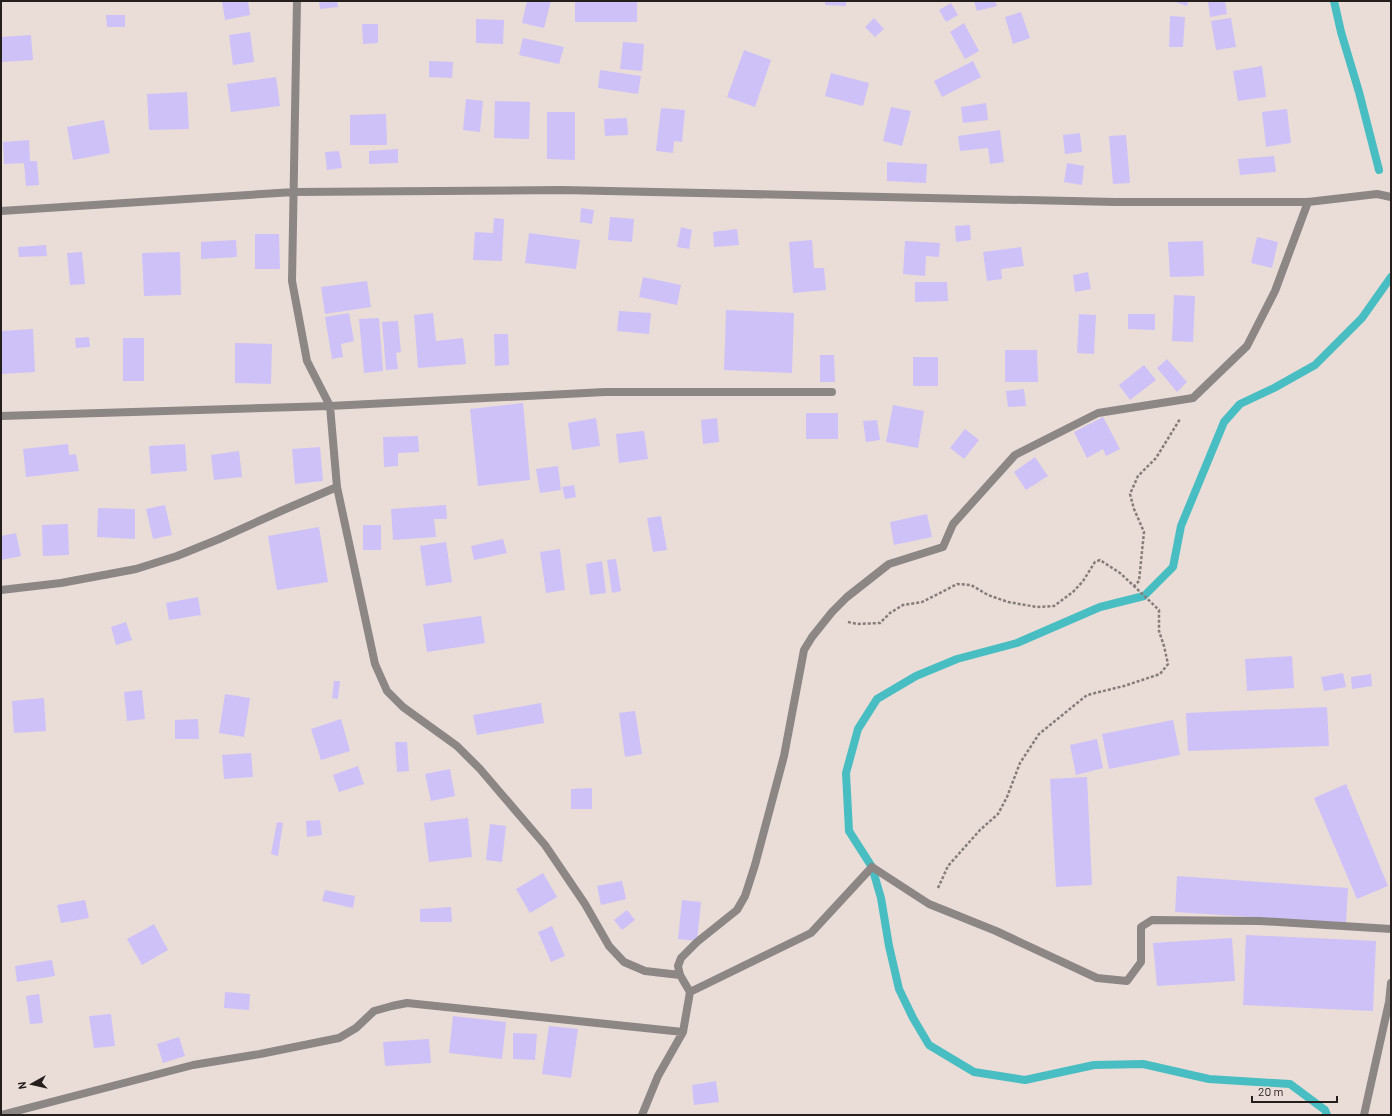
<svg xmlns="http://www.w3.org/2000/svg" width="1392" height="1116" viewBox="0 0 1392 1116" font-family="Barlow,sans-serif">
<rect width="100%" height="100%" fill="#eaddd8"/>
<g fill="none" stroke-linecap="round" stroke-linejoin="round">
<!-- stream -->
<path stroke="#48bec2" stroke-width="8" d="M1334 1 1341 32 1359 92 1379 170
M1327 1115 1325 1110 1290 1084 1209 1079 1143 1064 1094 1065 1025 1080 974 1072 929 1045 913 1018 899 989 889 946 881 898 872 867 849 831 846 773 858 729 877 699 916 676 957 659 1017 643 1100 607 1144 596 1173 567 1181 526 1224 422 1240 404 1274 388 1315 365 1362 318 1391 277"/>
</g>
<!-- building -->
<path fill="#cdc1f8" d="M222 1H248L250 15 225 20Z
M319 1H337L338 7 320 9Z
M527 1H551L544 28 522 23Z
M575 1H637V22H575Z
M825 1H846V6L825 5Z
M974 1H995L997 6 977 11Z
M1172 1H1188L1187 6Z
M1208 1H1225L1227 14 1210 17Z
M951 3 958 15 946 22 939 10Z
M1021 12 1030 38 1013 44 1005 17Z
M106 15H125V27H107Z
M1170 16 1185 17 1183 47H1169Z
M874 18 884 29 875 37 865 27Z
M1231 18 1236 47 1216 50 1211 21Z
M476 19 504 20 503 44 476 43Z
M964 23 979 51 965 59 950 32Z
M362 24H378V43L363 44Z
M250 32 254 62 233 65 229 35Z
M31 35 33 60 1 62V37Z
M523 38 564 47 559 64 519 55Z
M623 42 644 44 642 71 620 69Z
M744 50 771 60 755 107 727 97Z
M429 61 453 62 452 78 429 77Z
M973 61 981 77 942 97 934 81Z
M1262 66 1266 97 1238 101 1233 71Z
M600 70 641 76 638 94 598 88Z
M831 73 869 83 863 106 825 96Z
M276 77 280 106 231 112 227 84Z
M187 92 189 129 149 130 147 94Z
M466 99 483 101 480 132 463 130Z
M495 101 530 102 529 139 494 138Z
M986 103 988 120 963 123 961 107Z
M891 107 911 111 902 146 883 141Z
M661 108 685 110 682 142 674 141 673 153 656 151Z
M1287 109 1291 143 1266 147 1262 112Z
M547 112H575V160L547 159Z
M386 114 387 145H350V115Z
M627 118 628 135 605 136 604 119Z
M104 120 110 153 73 160 67 127Z
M1000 130 1004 162 990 164 988 148 960 151 958 136Z
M1080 133 1082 152 1065 154 1063 135Z
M1126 135 1130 183 1113 184 1109 136Z
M29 140 30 161H37L39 185 26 186 24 163 4 164 3 142Z
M398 149V163L369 164V151Z
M339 151 342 168 327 170 325 152Z
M1274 156 1276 172 1240 175 1238 159Z
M887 162 927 164 926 183 887 181Z
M1067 163 1084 166 1082 185 1064 182Z
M581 208 594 210 592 224 580 222Z
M610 217 634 219 632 242 608 240Z
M494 218 504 219 502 261 473 260 475 232 493 233Z
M970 225 971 240 956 242 955 226Z
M681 227 692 230 689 249 677 247Z
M737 229 739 245 714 247 713 232Z
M529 233 580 240 576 269 525 263Z
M255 234H279L280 269H255Z
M1257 237 1278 242 1272 268 1251 263Z
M236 240 237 257 201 259V242Z
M812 240 814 268H824L826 290 793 293 789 242Z
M905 241 940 243 939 257 926 256 925 276 903 274Z
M1203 241 1204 276 1170 277 1168 242Z
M46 245 47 256 19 257 18 247Z
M1021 247 1024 266 1001 269 1002 279 987 281 983 252Z
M82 252 85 284 70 285 67 253Z
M180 252 181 295 144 296 142 253Z
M1088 272 1091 289 1075 292 1073 275Z
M643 277 681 285 677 305 639 297Z
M367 281 371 307 325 314 321 287Z
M915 282H947L948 301 915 302Z
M1174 295 1195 296 1193 342 1172 341Z
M726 310 794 313 792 373 724 370Z
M619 311 651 313 649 334 617 331Z
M349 313 354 341 341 344 343 357 332 359 325 317Z
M433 313 436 341 463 338 466 364 418 368 414 315Z
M1079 314 1096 315 1094 354 1077 353Z
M1128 314H1155V330L1128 329Z
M379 318 383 371 364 373 359 319Z
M398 321 401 352 396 353 398 369 386 370 382 322Z
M33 329 35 372 1 374V331Z
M494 334H508L509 365 495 366Z
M89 337 90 347 76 348 75 338Z
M123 338H144V381H123Z
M235 343 272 344 271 384 235 383Z
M1005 350H1037L1038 382H1005Z
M820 355H834L835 382H820Z
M913 357H938V386H913Z
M1167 359 1187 382 1177 392 1157 368Z
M1144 365 1156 380 1130 400 1119 385Z
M1024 389 1026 406 1008 407 1006 391Z
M523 403 530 480 478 486 470 409Z
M893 405 924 411 918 448 886 442Z
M806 413H838V439H806Z
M1103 417 1120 449 1106 456 1103 449 1087 458 1074 432Z
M596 418 600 446 572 450 568 423Z
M717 418 719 442 703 444 701 420Z
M877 420 880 440 866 442 863 421Z
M965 429 979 440 964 459 950 448Z
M644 431 648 459 619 463 616 434Z
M418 436 419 452 398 453V466L384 467 383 437Z
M68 444 69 455 76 454 79 471 26 477 23 449Z
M185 444 187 471 151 474 149 446Z
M320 447 323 481 295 484 292 449Z
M239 451 242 477 214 480 211 455Z
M1035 457 1048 476 1026 490 1014 472Z
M558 466 561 490 540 493 536 469Z
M574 485 576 497 565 499 562 487Z
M165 505 172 535 153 539 146 509Z
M446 505 447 519H434L436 537 393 540 391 509Z
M98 508 135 509V539L97 537Z
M927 514 932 537 894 545 890 522Z
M661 516 667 550 653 552 647 518Z
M68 524 69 555 43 556 42 525Z
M363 525H381V550H363Z
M319 527 328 582 277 590 268 536Z
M16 533 21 556 1 560V536Z
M503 539 507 553 474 560 471 546Z
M446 542 452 582 426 586 420 546Z
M560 549 565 590 546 593 540 552Z
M616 559 621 591 612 593 607 560Z
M602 561 606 593 590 595 586 564Z
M198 597 201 615 169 620 166 603Z
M481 616 485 643 427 652 423 624Z
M126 622 132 640 116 645 111 627Z
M1292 656 1294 688 1247 691 1245 659Z
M1343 673 1346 687 1324 691 1321 677Z
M1371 674 1372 686 1352 689 1351 677Z
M334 681H340L338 699 332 698Z
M142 690 145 719 127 721 124 692Z
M225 694 250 698 244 737 219 733Z
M44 698 46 731 14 733 12 701Z
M541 703 544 723 477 735 473 715Z
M1327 707 1329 746 1188 751 1186 713Z
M635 711 642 754 625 757 619 713Z
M198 719 199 739H175V720Z
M341 719 350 751 321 760 311 729Z
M1173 720 1180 755 1109 769 1102 734Z
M1097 739 1103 768 1076 775 1070 745Z
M395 742H407L409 771 397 772Z
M251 753 253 777 224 779 222 755Z
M358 766 364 784 339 792 333 775Z
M450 769 455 796 431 801 425 774Z
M1087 777 1092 885 1056 887 1050 779Z
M1346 784 1388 886 1357 899 1314 798Z
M592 788V809H571V789Z
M468 818 472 857 429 862 424 823Z
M320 820 322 835 307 837 306 821Z
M277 822 283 823 278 856 271 854Z
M490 824 506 826 502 862 486 860Z
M543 873 557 897 530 913 516 889Z
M1177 876 1348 888 1346 923 1175 912Z
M622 881 626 899 601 905 597 886Z
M325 890 355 896 353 908 322 901Z
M85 900 89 918 61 923 57 905Z
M682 900 701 902 697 941 678 939Z
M451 907 452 922H420V909Z
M627 910 635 920 622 930 614 920Z
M154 924 168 950 142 965 127 939Z
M552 926 565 956 551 962 538 932Z
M1246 935 1376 941 1373 1011 1243 1005Z
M1232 938 1235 981 1157 986 1153 943Z
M52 960 55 976 17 982 15 966Z
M225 992 250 994 249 1010 224 1008Z
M39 994 43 1023 30 1024 26 996Z
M111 1014 115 1046 94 1048 89 1016Z
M453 1016 506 1022 502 1059 449 1053Z
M549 1026 578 1029 571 1078 542 1074Z
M513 1033 537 1034 535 1060 513 1059Z
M179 1037 185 1056 163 1063 157 1044Z
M429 1039 431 1063 385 1066 383 1042Z
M716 1081 719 1102 694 1105 692 1085Z"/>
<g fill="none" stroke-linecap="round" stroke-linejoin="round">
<!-- path -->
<path stroke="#867d7a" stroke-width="2.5" stroke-dasharray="3 2" stroke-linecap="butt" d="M848 622 857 624 880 623 890 613 903 605 922 602 942 592 957 584 971 585 988 595 1008 602 1037 607 1054 606 1073 592 1083 581 1095 562 1100 560 1120 573 1134 586 1139 581 1144 532 1134 509 1130 494 1138 476 1156 458 1180 419
M938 888 948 866 980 830 998 814 1007 797 1020 763 1039 734 1087 695 1124 686 1160 674 1168 664 1164 646 1159 631V610L1134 586"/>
<!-- minor -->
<path stroke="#8c8684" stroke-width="8" d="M297 1 292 281 307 361 330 406 337 487 375 664 387 691 403 707 457 746 480 769 545 845 585 904 609 946 624 962 645 971 680 975
M1 211 294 192 562 190 1116 202H1308L1377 194 1391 197
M1 416 330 406 605 392H832
M1 590 61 583 136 569 177 556 219 539 281 511 337 487
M690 992 680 975 678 966 681 958 697 942 737 910 745 896 755 865 784 756 804 650 812 637 832 612 847 597 889 564 943 547 953 524 1015 455 1098 413 1193 398 1247 346 1275 291 1308 202
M1 1115 193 1065 260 1054 339 1038 356 1028 374 1011 392 1006 407 1003 683 1032 690 992 811 933 872 867 929 904 996 931 1097 978 1127 981 1141 962V927L1152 920 1260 921 1391 929
M642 1115 658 1076 683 1032
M1364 1115 1389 1002 1391 983"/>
</g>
<!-- border -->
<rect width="1392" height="1116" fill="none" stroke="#241f1d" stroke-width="4"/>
<!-- north arrow -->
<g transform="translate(32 1084) rotate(262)" stroke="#eaddd8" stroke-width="3" paint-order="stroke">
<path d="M0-3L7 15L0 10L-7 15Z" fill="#241f1d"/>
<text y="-6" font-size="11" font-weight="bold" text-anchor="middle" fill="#241f1d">N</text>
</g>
<!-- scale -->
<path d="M1252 1096v6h85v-6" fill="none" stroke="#241f1d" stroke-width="2"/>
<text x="1258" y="1096" font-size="12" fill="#241f1d" stroke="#eaddd8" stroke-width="3" paint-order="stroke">20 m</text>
</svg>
